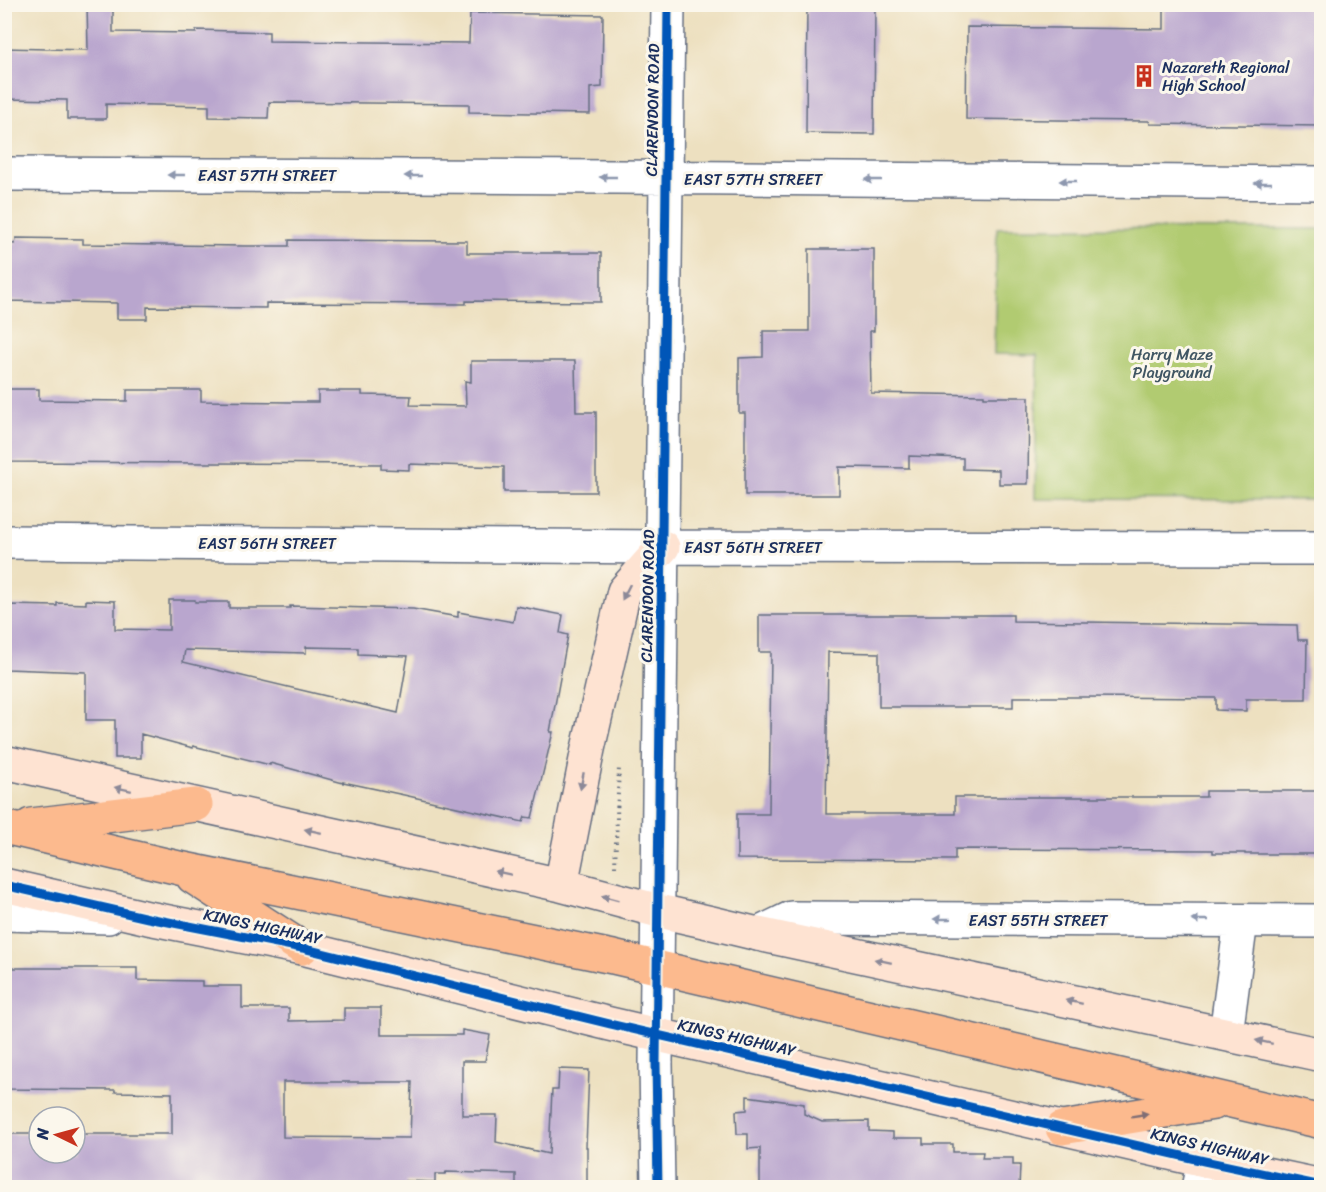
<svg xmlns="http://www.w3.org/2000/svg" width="1326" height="1192" viewBox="0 0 1326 1192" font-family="Sriracha,sans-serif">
<rect width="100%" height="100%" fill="#fbf7ec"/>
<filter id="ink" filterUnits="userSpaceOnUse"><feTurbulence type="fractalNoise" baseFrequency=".0167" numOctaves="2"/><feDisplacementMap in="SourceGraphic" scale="12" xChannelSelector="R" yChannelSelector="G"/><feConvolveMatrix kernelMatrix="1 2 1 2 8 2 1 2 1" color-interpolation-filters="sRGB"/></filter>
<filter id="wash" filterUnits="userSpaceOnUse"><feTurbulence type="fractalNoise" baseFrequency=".008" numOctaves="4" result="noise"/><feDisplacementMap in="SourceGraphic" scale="24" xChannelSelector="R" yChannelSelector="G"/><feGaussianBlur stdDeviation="1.35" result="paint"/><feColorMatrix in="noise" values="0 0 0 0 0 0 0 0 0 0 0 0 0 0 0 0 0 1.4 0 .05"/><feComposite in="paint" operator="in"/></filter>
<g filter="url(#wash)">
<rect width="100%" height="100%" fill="#ede0c0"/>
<!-- green -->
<path fill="#b1cb71" stroke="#667d68" stroke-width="1.5" d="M997 228 1321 229V500L1035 499 1037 355 994 354Z"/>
<g id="blocks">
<!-- building -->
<path fill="#b9a6ce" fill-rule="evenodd" d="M87 4H113V32L196 33V30L269 32V41L469 43 470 13 603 15 602 87 590 88V114L469 112V104L269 102 268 118 209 117V106L106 104V119H67V100L4 99V48L88 50Z
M807 4H875L874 134 806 133Z
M1164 4H1317V33H1322V126L1150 124 1149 121 966 119 967 27 1164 29Z
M16 238 83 239V244L245 246H289V240L467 241V253H601V302L466 301V304L266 303V308L147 307V319H117V303L4 301V243L15 244Z
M809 249H874V331H870L871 393 984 395V397H1029L1028 484H999V470L963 469V458L909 456V468L839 467V495H745V413H739V358L763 357V331H809Z
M471 361H575L576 412H596V492H504V467L409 464V470L381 469V464L6 462 7 389H39V400L127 401V390H201V401L290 402H318V391H362V395L411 396 410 405 466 406 465 381 471 382Z
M86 600 115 601V629L169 630V600H195V602H229V608H290V606L413 609 458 617V612L513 622 516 606 563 615 560 633 568 635 550 732H553L532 818 525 817 523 822 404 795 343 782V783L270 763V765L193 746V748L141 734V758H115V720H86V672L7 669 9 605 57 606V603L86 604ZM306 647 358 648V654L408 656 398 713 183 662 185 650 306 653Z
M759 615H1013V621L1297 625 1298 640H1307L1306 699H1246V711L1216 710V698L1084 697H1013V707H879V653L828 652 826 814H955V797H1206V791H1322V854H1245V853H1213V850L955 849V860L737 859V814H769L771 652H759Z
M4 968H137V980L202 981V986H242V1008H289V1021L344 1020V1008H381V1035H462V1030L490 1035 485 1061H462V1115H497L496 1142 549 1154 552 1090H558L559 1069 589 1070 586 1147H587V1188H516V1174L446 1172 445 1174H435V1182L406 1181V1188H4V1134H39V1153H75V1134H172V1093L115 1092V1090L4 1089ZM283 1082H412L410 1138 283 1137Z
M747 1096 804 1104V1114L822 1122 869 1121V1131L893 1132V1138H923V1144H953V1152H983L982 1158H1013V1165H1020L1019 1188H760V1148L748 1149V1134H737L736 1111 747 1110Z"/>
</g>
</g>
<g filter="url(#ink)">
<use href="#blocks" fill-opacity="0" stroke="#646d80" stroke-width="1.5"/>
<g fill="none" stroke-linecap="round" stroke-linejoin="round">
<!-- street casing -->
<g stroke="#646d80" stroke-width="36">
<path id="street" d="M4 174 616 177 1322 183
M4 542 663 547 1322 548
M4 914 108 917
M758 934 791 918 1322 921
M1226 1034 1241 921
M658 1188 656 1063 668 4
M1198 1188 1204 1161"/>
</g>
<!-- secondary casing -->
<g stroke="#646d80" stroke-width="36">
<path id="secondary" d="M4 762 561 885 659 911 712 923 758 934 1322 1055
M4 885 148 918 302 948 610 1024 1204 1161 1322 1186
M561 885 588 749 624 591 663 547"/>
</g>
<!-- primary casing -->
<g stroke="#646d80" stroke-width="36">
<path id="primary" d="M31 825 196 805
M4 827 179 868 613 957 1322 1122
M193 877 302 948
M1062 1128 1214 1103"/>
</g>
<!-- path -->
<path stroke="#646d80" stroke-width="4" stroke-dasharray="1.5 4.5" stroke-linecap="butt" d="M615 867 619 767"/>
<!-- street -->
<use href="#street" stroke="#fff" stroke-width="33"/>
<!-- secondary -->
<use href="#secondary" stroke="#fee3d2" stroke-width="33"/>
<!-- primary -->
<use href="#primary" stroke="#fcba8e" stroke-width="33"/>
<!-- cycleway casing -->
<g stroke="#fbf7ec" stroke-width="13">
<path id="cycleway" d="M4 885 148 918 302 948 610 1024 1204 1161 1322 1186
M658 1188 656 1063 668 4"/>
</g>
<!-- cycleway -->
<use href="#cycleway" stroke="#0057b8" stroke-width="9"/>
</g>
<!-- one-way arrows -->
<defs><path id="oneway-solid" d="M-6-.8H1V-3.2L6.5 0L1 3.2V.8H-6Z" transform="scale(1.5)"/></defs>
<g fill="#8d97ae">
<use href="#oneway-solid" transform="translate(176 175) rotate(-180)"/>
<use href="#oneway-solid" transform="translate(413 176) rotate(-180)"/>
<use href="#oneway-solid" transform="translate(608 177) rotate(-180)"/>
<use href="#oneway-solid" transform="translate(873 180) rotate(-180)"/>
<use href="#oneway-solid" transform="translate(1068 181) rotate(-180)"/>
<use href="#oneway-solid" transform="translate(1263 183) rotate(-180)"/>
<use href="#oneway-solid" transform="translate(942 919) rotate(-180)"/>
<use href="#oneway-solid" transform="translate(1200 920) rotate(-180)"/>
</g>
<g fill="#8c8998">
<use href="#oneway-solid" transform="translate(626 592) rotate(117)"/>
<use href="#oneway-solid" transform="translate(582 781) rotate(101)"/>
<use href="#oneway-solid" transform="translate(123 789) rotate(-168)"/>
<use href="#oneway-solid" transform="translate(313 831) rotate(-168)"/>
<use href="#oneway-solid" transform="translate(503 873) rotate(-168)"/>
<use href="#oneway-solid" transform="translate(610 898) rotate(-165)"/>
<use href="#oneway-solid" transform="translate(883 961) rotate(-168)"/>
<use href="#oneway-solid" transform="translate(1074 1002) rotate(-168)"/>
<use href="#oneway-solid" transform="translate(1264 1042) rotate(-168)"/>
</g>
<use fill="#806e74" href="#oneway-solid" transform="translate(1140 1115) rotate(-9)"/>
</g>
<!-- icons -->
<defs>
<g id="building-bare" transform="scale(1.8)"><path d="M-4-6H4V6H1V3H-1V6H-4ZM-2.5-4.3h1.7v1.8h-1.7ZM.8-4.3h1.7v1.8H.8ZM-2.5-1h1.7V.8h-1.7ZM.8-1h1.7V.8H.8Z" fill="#c8321e" stroke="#fbf7ec" stroke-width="2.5" paint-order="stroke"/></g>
</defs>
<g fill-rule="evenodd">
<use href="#building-bare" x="1144" y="76"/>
</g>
<g text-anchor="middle" stroke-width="6" stroke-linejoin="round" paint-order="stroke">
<!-- poi labels -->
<g font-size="16" fill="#1b2f5e" stroke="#fbf7ec" text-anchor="start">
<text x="1162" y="73">Nazareth Regional<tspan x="1162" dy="18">High School</tspan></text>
</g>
<!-- street labels -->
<g font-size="16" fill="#1b2f5e" stroke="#fbf7ec">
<text transform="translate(652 110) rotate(-89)" y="6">CLARENDON ROAD</text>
<text x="267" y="181">EAST 57TH STREET</text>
<text x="753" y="185">EAST 57TH STREET</text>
<text x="267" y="549">EAST 56TH STREET</text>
<text x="753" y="553">EAST 56TH STREET</text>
<text transform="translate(647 596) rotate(-89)" y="6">CLARENDON ROAD</text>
<text x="1038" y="926">EAST 55TH STREET</text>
<text transform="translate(263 926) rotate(12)" y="6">KINGS HIGHWAY</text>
<text transform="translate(737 1037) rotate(13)" y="6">KINGS HIGHWAY</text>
<text transform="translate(1210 1146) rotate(13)" y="6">KINGS HIGHWAY</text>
</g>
<!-- park labels -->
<g font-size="16" fill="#405663" stroke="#fbf7ec">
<text x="1172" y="360">Harry Maze<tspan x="1172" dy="18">Playground</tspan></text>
</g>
</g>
<!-- margin -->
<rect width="1326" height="1192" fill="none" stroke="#fbf7ec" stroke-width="24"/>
<!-- north arrow -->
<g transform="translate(57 1135) rotate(275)"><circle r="28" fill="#fbf7ec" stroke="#a1a7b3" stroke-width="1.5"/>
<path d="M0-4.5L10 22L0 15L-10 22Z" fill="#c8321e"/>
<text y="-9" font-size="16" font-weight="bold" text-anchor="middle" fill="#1b2f5e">N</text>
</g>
</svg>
